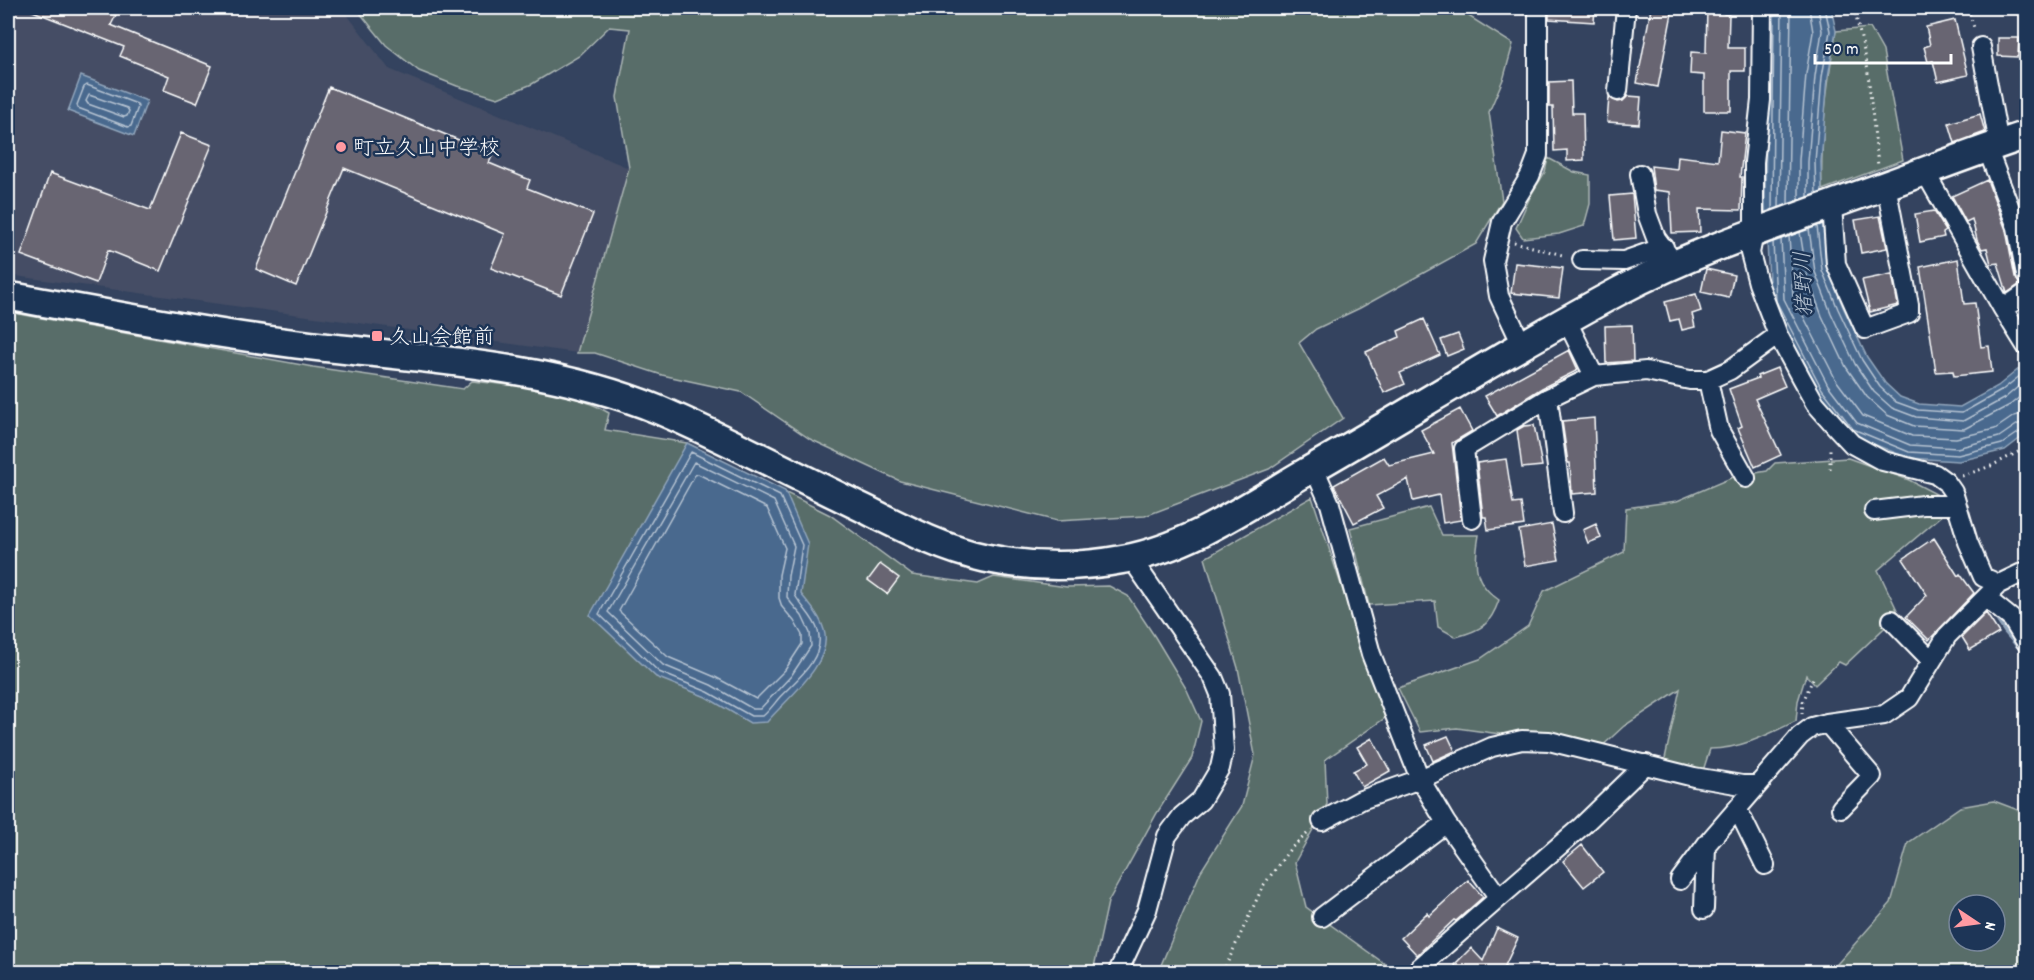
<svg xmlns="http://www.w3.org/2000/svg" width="2034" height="980" viewBox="0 0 2034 980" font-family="Dekko,'Klee One',sans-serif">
<rect width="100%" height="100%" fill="#34435f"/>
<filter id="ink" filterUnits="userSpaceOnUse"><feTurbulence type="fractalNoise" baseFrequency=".0167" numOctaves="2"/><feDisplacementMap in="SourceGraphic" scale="12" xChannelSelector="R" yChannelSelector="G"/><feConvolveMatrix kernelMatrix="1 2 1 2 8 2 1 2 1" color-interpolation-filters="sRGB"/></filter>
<g filter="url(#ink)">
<!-- built -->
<path fill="#444d65" d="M8 8H342L389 69 629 168 577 353 8 275Z"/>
<!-- green -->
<path fill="#586d69" stroke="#acb6b4" stroke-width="1.5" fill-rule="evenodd" d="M356 8H1411L1415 13 1456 8 1513 44 1504 77 1489 112 1502 201 1476 244 1360 308 1316 329 1299 343 1343 418 1269 469 1145 516 1057 521 900 481 810 439 741 392 662 375 595 353H577L629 168 617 97 630 29 609 27 579 56 532 84 498 98 457 86 419 71 386 45Z
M1870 28 1883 51 1903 160 1822 190C1820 137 1827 83 1836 31Z
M1548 158 1574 172 1590 175V204L1584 226 1559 234 1523 238 1516 228 1531 195 1545 172Z
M8 312 313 367 463 389 472 381C518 386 569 389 609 413L605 430 687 443 830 515 912 575 978 584 994 577 1067 587 1109 586 1128 596 1155 637 1187 690 1201 721 1192 758 1157 813 1108 902 1093 972H8Z
M1848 458 1909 480 1938 495 1945 513 1878 570 1899 614 1845 665 1839 662 1815 685 1806 675 1798 701 1796 721C1769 734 1741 749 1710 749L1701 777 1664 763 1680 689 1624 726 1599 749 1516 746 1500 734 1457 728 1420 732 1398 688 1480 659 1528 626 1544 591 1624 552 1626 508 1677 501 1733 477 1748 484 1750 474 1767 471 1775 463Z
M1312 497 1385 718 1325 760 1327 804 1295 862 1306 907 1396 972H1158L1201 871 1242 806 1255 755 1238 668 1205 558Z
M1429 507 1442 535H1479C1474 564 1473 582 1499 600 1490 626 1481 630 1456 637L1438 627 1435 601 1369 605 1350 528Z
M1994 801 2026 813V972H1830L1891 903 1908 843 1960 807ZM1959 905H1995V941H1959Z"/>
<!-- water -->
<path fill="#48698e" stroke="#91a5bb" stroke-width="1.5" d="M1768 8H1831L1836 31 1828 77 1821 162 1823 229 1828 269 1843 307 1867 357 1885 383 1900 397 1919 404 1960 407 1998 386 2026 363V434L2005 450 1959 461 1908 458 1849 434 1817 393 1770 302 1765 201Z
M81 76 147 101 134 136 68 111Z
M687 443 785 491 808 544 801 594C810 605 820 616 824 630 834 663 786 699 767 722L750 723 706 697 656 677 590 615Z"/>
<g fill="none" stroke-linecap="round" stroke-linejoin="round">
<!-- shore -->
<path stroke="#b6c3d2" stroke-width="1.5" d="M87 85 137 104 138 107 131 126 128 127 78 108 77 105 84 87Z
M89 95 127 108 129 111 127 116 124 117 88 104 86 101Z
M1816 194 1815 162 1822 77 1830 31 1825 8
M1808 197V162L1815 76 1822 31 1818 8
M1799 200V160L1806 74 1813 32 1809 8
M1788 204 1791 8
M1779 208 1782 8
M1772 210 1774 8
M1817 226 1822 270 1838 309 1862 360 1880 387 1896 402 1918 410 1962 413 2001 391 2026 371
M1809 229 1815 272 1831 313 1855 364 1874 392 1892 408 1916 417 1963 421 2005 398 2026 380
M1800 232 1807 276 1822 316 1846 367 1867 397 1887 415 1914 426 1964 429 2010 405 2026 392
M1789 236 1793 296 1836 380 1863 416 1912 436 1956 438 1995 429 2014 416 2026 413
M1781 239 1784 299 1828 385 1857 423 1910 445 1957 448 1999 437 2018 424 2026 422
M1773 242 1776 301 1822 389 1853 429 1909 452 1958 455 2002 444 2021 431 2026 430
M691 452 780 496 802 545 795 595C802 608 814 617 818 631 826 658 795 681 779 698 774 704 769 711 763 716H751L708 692 659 672 599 614Z
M694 462 774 501 794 546 788 576 787 597 791 603 802 616 810 633 811 646 791 676 760 709H753L711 685 663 665 608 612Z
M698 474 767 508 785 548 779 575V598L782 607 794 621 802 635V644L785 670 756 699 715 677 668 657 619 611 695 475Z"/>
<!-- stream -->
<path stroke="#91a5bb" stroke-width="5" d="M1994 614 2006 632 2026 655"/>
</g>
<!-- building -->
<path fill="#686572" stroke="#fff" stroke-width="1.5" d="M25 8H96L116 15 111 25 212 66 197 103 164 90 169 76 120 56 124 47Z
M1549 8H1595L1594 22 1549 19Z
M1651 8H1673L1658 87 1637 83Z
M1707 8H1726L1724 14 1729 15 1728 48H1745V71H1731V111H1704V75L1690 74 1691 52 1706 53Z
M1955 20 1968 75 1938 82 1933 61 1928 62 1924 47 1930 45 1926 27Z
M1998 38H2019L2018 57 1998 56Z
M1571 81 1572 113H1583L1584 160 1567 161V150L1554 151 1553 107H1549V82Z
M329 87 493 154 489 163 530 180 527 188 593 214 561 295 491 268 505 234 344 168 296 286 256 269Z
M1628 96 1641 97 1639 124 1607 122 1609 97 1618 102 1623 101Z
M1980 114 1985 132 1955 143 1949 123Z
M1721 130 1745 133 1740 177H1742L1741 210 1699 209 1700 232 1672 233 1670 192 1654 190 1651 166 1677 169 1678 156 1718 161Z
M181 133 212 145 160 271 108 250 96 283 21 255 50 173 150 210Z
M1987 180 2006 230 2015 277 2020 284 2007 293 1998 263 1991 264 1987 248 1982 249 1977 240 1972 219 1966 222 1952 196Z
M1632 194 1636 238 1614 240 1610 196Z
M1934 211 1946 231 1943 233 1944 237 1920 242 1915 214Z
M1880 216 1887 248 1861 253 1855 220Z
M1958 259 1964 304 1975 303 1981 347 1989 346 1992 372 1954 376 1953 371 1936 372 1920 267Z
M1515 263 1563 268 1559 298 1511 293Z
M1706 269 1734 275 1729 298 1701 292Z
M1892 274 1898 305 1870 312 1862 280Z
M1696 294 1701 311 1692 314 1695 327 1682 330 1679 319 1670 321 1665 302Z
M1424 319 1440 355 1400 373 1405 384 1384 393 1366 352 1400 337 1398 331Z
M1632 325 1633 361 1606 363 1605 326Z
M1458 334 1464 349 1447 356 1441 340Z
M1569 350 1578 370 1542 388 1497 416 1485 396Z
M1777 368 1785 386 1755 399 1781 455 1755 467 1738 428 1742 426 1729 389 1758 378 1757 376Z
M1460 409 1472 431 1452 443 1461 520 1443 523 1439 495 1413 501 1408 479 1376 496 1383 508 1354 523 1334 485 1384 457 1389 465 1434 454 1421 430Z
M1594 418 1597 492 1572 494 1570 463H1568L1562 421Z
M1534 425 1542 466 1522 468 1517 430 1524 426Z
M1506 459 1513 504 1521 503 1524 525 1488 530 1486 517H1483L1477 463Z
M1552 524 1559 560 1525 566 1519 530Z
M1596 524 1601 538 1588 543 1583 530Z
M1934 538 1958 576 1960 574 1974 593 1929 640 1906 617 1927 595 1903 559Z
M880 564 899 578 887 594 868 580Z
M1986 613 1999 633 1970 650 1962 637Z
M1448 736 1455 751 1433 761 1426 745Z
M1372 738 1390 771 1362 787 1353 771 1367 764 1357 747Z
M1582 845 1603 872 1584 887 1563 861Z
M1468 880 1483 897 1456 921 1454 920 1417 955 1401 938 1427 913 1429 916Z
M1497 928 1518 938 1502 972H1461L1454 965 1471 948 1483 961Z"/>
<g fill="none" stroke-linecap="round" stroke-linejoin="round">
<!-- street casing -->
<g stroke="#fff" stroke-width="22">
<path id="street" d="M1762 8 1761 100 1754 162V233L1750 253 1758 283 1778 335 1801 378 1815 403 1837 428 1852 444 1883 461 1935 474 1946 482 1953 492 1968 542 1983 577 1999 584
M1981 47 1999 144
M1618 91 1626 8
M1987 148 2017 227 2026 275
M1925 172 2003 309 2026 346
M1640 174 1647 214 1656 238 1676 265
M1832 205 1836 264 1865 329 1909 313V305L1886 185
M1582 260 1624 261 1664 247
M2003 309 2026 293
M1567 321 1594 376
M1523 347 1499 296 1493 261 1502 222 1530 176 1538 155V8
M1708 380 1719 430 1746 478
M1548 398 1563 513
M1314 468 1330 504 1371 654 1420 779 1446 823 1499 898 1582 826 1646 764
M1874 511 1923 505H1956
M1472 519 1464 449 1548 398 1594 376 1646 371 1690 380H1708L1730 370 1778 335
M1986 598 2012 619 2026 642
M1892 620 1931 660
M1827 723 1872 776 1841 808
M1738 810 1765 865
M1322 821 1361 800 1420 779 1492 747 1522 740 1549 741 1694 777 1742 785H1757
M1680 880 1706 845 1800 736 1812 727 1827 723 1884 715 1909 698 1947 636 1999 584 2026 571
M1704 909 1706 845
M1322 917 1446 823
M1419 968 1499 898
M1118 972 1147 910 1167 836 1182 816 1201 800 1220 768 1224 750 1220 694 1213 677 1131 558"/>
</g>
<!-- secondary casing -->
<g stroke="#fff" stroke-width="32">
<path id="secondary" d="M8 296C104 313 200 332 297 344 418 359 545 363 659 410 729 440 796 476 865 509 903 528 943 549 985 558 1032 568 1078 568 1125 559 1189 547 1246 507 1301 475 1408 414 1512 348 1621 290 1693 252 1776 225 1853 197 1911 177 1968 154 2026 135"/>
</g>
<!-- path -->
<path stroke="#fff" stroke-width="3" stroke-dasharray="1.5 4.5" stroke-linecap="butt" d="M1854 8 1867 64 1878 166
M1968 8 1975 31
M1514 242 1566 256
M1830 469V446
M1962 476 1991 466 2026 448
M1802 714 1803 702 1814 676
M1223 972 1263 886 1290 849 1309 832"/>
<!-- street -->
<use href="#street" stroke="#1d3557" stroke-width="18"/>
<!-- secondary -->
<use href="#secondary" stroke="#1d3557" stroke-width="27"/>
</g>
</g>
<!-- markers -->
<g fill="#ff9aa2" stroke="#1d3557" stroke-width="2">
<circle cx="341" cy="147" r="6"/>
<rect x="371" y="330" width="12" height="12" rx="3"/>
</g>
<g text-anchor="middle" stroke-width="5" stroke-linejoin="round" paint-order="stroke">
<!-- poi labels -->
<g font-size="21" fill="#fff" stroke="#1d3557" text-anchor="start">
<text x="353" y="154">町立久山中学校</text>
<text x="389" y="343">久山会館前</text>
</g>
<!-- water labels -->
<g font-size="22" font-style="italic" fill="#b6c3d2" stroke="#1d3557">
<text transform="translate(1802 284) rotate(-92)" y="8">猪野川</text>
</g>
</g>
<!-- margin -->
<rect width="2034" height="980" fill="none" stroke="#1d3557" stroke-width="30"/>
<rect x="15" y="15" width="2004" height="950" fill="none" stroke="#fff" stroke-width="2" filter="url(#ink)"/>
<!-- north arrow -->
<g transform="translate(1977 923) rotate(103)"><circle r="28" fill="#1d3557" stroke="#77869a" stroke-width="1.5"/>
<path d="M0-4.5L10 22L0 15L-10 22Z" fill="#ff9aa2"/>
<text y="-9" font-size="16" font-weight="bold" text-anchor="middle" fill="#ffffff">N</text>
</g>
<!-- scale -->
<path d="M1815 54v9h136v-9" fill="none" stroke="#ffffff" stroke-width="3"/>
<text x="1824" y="54" font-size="18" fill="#ffffff" stroke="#1d3557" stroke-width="4.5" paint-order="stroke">50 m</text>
</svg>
